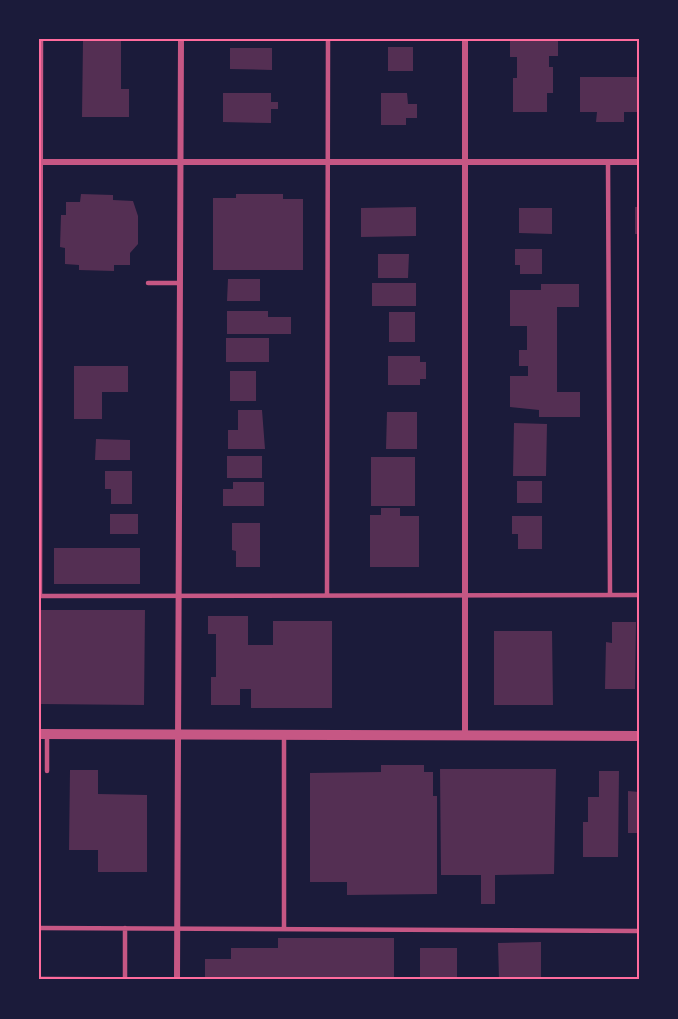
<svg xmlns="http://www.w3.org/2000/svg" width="678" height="1019" viewBox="0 0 678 1019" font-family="Arial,sans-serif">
<rect width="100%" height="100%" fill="#1b1b3a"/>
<!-- building -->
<path fill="#542f53" d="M510 39H558V56H549V67H553V93H547V112H513V78H517V57H510Z
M83 40H121V89H129V117H82Z
M388 47H413V71H388Z
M230 48H272V70L230 69Z
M580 77H639V112H624V122H596L597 112H580Z
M223 93H271V102H278V109H271V123L223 122Z
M381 93H407L408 104H417V118H406V125H381Z
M81 194 113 195V200L133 201 138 216V244L130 253V265H114V271L79 270V265L65 264V248L60 247 61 215H66V202H80Z
M236 194H283V199H303V270H213V198H236Z
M416 207V236L361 237V208Z
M635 207H639V234H635Z
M519 208H552V234L519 233Z
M515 249H542V274H520V265H515Z
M378 254H409L408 278H378Z
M228 279H260V301H227Z
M372 283H416V306H372Z
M541 284H579V307H557V392H580V417H539V410L510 407V376H528V366H519V350H527V326H510V290H541Z
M227 311H268V317H291V334H227Z
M389 312H415V342H389Z
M226 338H269V362H226Z
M388 356H420V362H426V379H420V385H388Z
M74 366H128V392H102V419H74Z
M230 371H256V401H230Z
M238 410H262L265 449H228V430H238Z
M387 412H417V449H386Z
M514 423 547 424 546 476H513Z
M96 439 130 440V460H95Z
M227 456H262V478H227Z
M371 457H415V506H371Z
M105 471H132V504H111V489H105Z
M517 481H542V503H517Z
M233 482H264V506H223V489H233Z
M381 508H400V516H419V567H370V515H381Z
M110 514H138V534H110Z
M512 516H542V549H518V534H512Z
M232 523H260V567H236V551L232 550Z
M54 548H140V584H54Z
M39 610H145L144 705 39 704Z
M208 616H248V645H273V621H332V708H251V689H240V705H211V677H216V634H208Z
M612 622H636L635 689H605L606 642 612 643Z
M494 631H552L553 705H494Z
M381 765H424V772H433V796H437V894L347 895V882H310V773L381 772Z
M440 769H556L554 874 495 875V904H481V875H441Z
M70 770H98V794L147 795V872H98V850H69Z
M599 771H619L618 857H583V822H588V797H599Z
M628 791 639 792V833H628Z
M278 938H394V980H205V959H231V948H278Z
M541 942V980H499L498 943Z
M420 948H457V980H420Z
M39 976 104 977V980H39Z"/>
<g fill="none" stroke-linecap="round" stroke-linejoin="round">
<!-- service -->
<path stroke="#c65784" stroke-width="4.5" d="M608 162 610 594
M148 283H180
M327 594 328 39
M39 596 639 595
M40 596 41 39
M47 734V771
M39 928 639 931
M125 928V980
M284 928V735"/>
<!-- minor -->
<path stroke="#c65784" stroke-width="6" d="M39 162H639
M465 735V39
M177 980 181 39"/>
<!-- tertiary -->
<path stroke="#c65784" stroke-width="10" d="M39 734 639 736"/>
</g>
<!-- border -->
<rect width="678" height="1019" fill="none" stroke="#1b1b3a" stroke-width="81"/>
<rect x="40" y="40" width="598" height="938" fill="none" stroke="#ff6b9d" stroke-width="2"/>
</svg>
